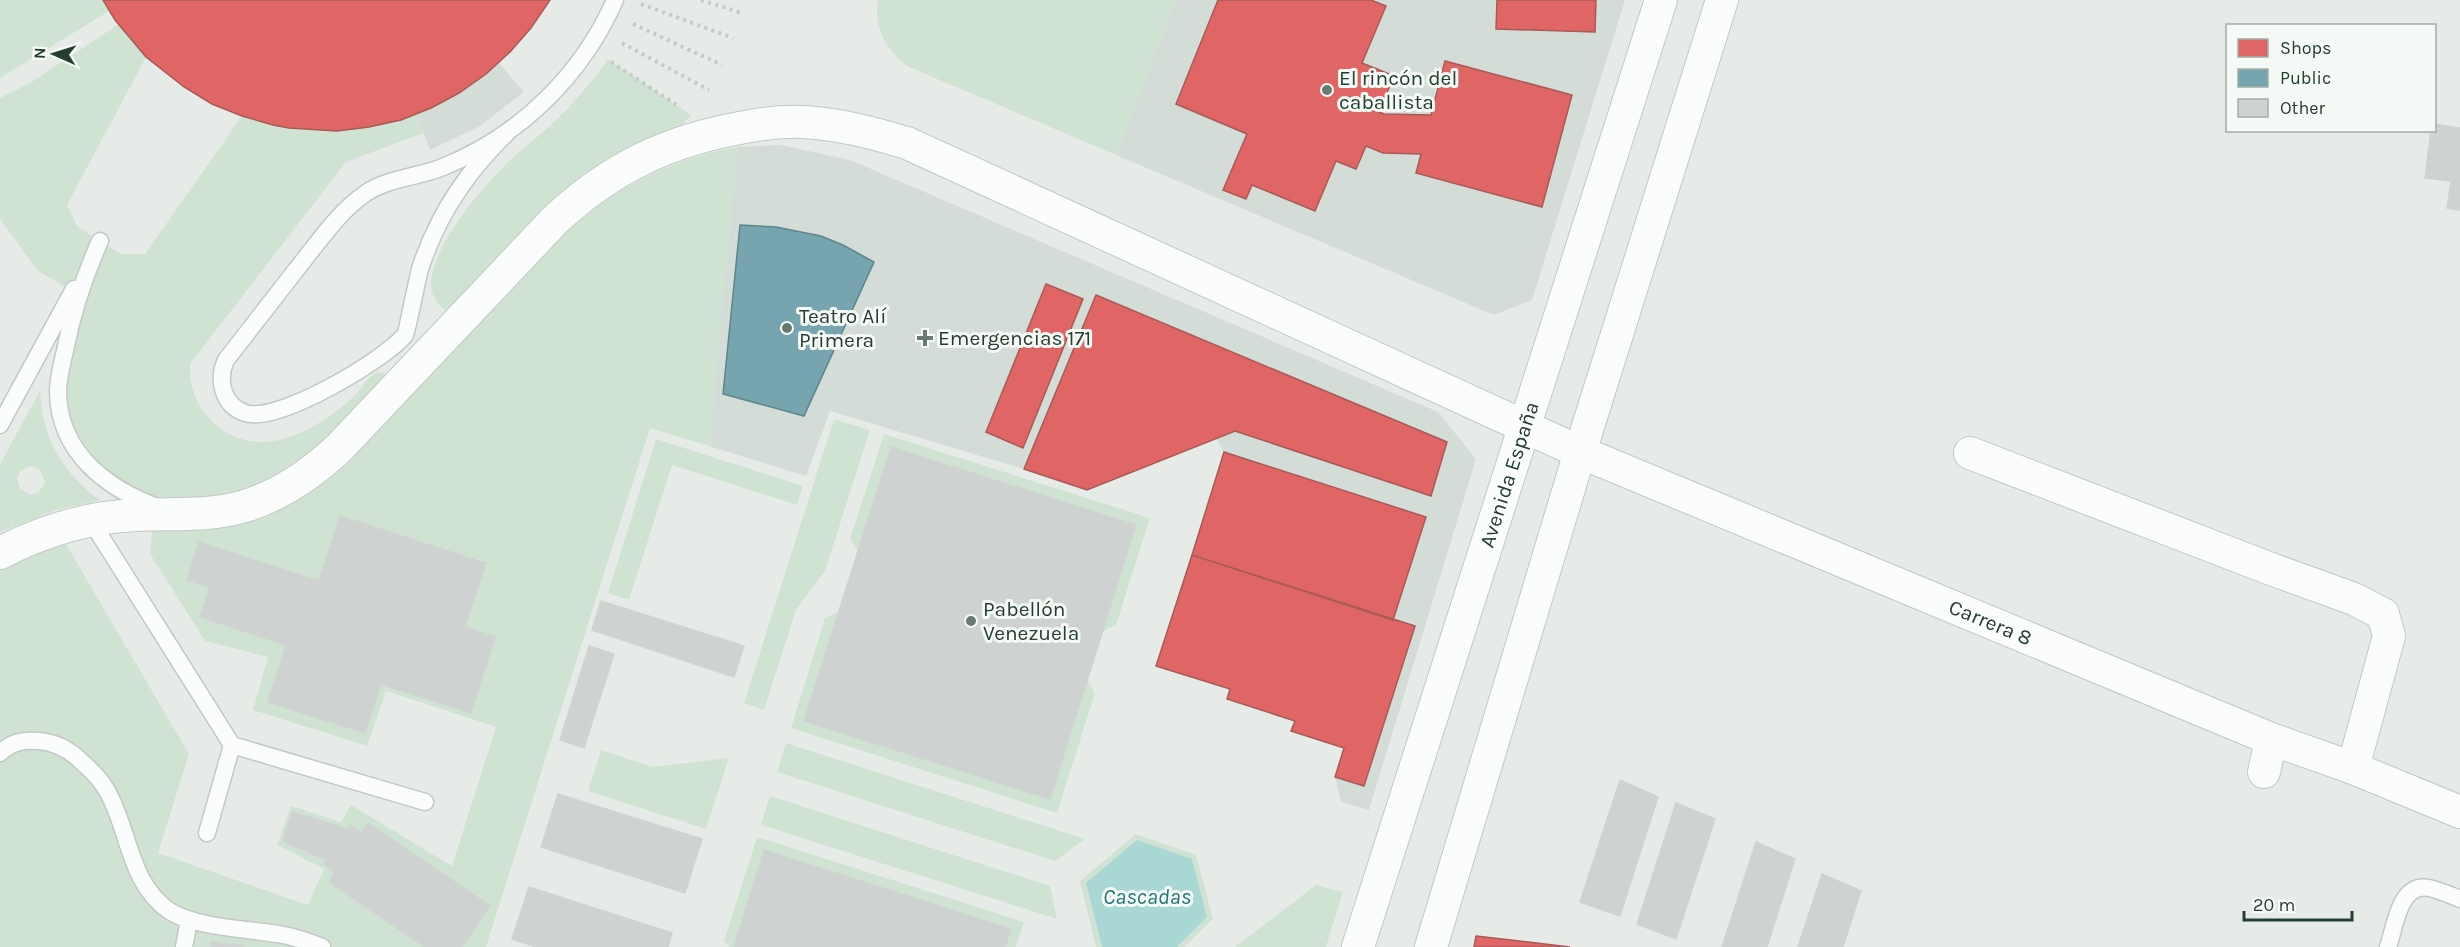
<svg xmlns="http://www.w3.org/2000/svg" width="2460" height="947" viewBox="0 0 2460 947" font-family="Karla,sans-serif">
<rect width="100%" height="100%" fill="#e6ebe8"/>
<!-- built -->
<path fill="#d4dcd7" d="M1175 0H1625L1532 300 1494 315 1116 155Z
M499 63 524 92 480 126 430 150 416 114 459 93Z
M781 145 850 160 1438 412 1476 459 1369 810 1341 802 1335 777 1365 786 1415 626 1393 620 1224 452 1216 438 1235 431 1431 496 1446 442 1097 295 1024 469 830 411 806 476 709 446 737 147Z"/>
<!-- green -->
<path fill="#d0e3d2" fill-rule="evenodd" d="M0 0H550C516 51 475 92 416 114L423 133 346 162 190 364C187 418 239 456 289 437 312 429 334 415 352 398 360 391 365 380 374 374 379 371 385 372 390 376L338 449 210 513 116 487 62 419 73 291 38 271 0 219V98L30 83 119 24 109 11 0 78ZM146 57C176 82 205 102 242 116L145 254H121L100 241 77 226 67 205Z
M878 0H1175L1116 155 909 67C887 52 873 27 878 0Z
M608 59 691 115 674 134 449 312C394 285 482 188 506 164 521 149 539 137 554 122 574 103 592 82 608 59Z
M737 147 709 446 650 428 486 947H462L490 906 368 823 361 833 350 825 348 829 293 812 283 841 326 860 324 864 335 872 329 882 425 947H242L212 942 211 947H0V571L32 555 66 544 189 754 158 853 308 905 324 869 277 845 291 806 341 822 351 805 452 866 496 727 386 691 367 746 253 710 268 657 205 641 150 554 152 530C231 532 279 521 341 469L567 231C620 185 668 160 737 147ZM340 516 486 562 465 627 495 637 471 713 381 684 365 733 269 702 286 645 200 617 210 587 199 542 319 581Z
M40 391C42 437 62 473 100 500L56 510 0 532V464ZM32 466 40 470 45 482 38 493 30 495 20 489 17 478 21 470Z
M834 419 870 430 825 571 796 610 764 710 744 703Z
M884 434 1150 518 1116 625 1103 631 1136 525 891 447 858 551 850 539Z
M656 439 803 486 797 505 672 465 629 600 608 593Z
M839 612 805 721 1087 680 1095 693 1057 813 791 728 825 618Z
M786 743 1085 839 1055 861 777 772Z
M601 750 652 767 729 758 706 829 588 791Z
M770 796 1050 886 1057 919 761 825Z
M1136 834 1196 855 1213 919 1184 947H1177L1207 917 1086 883 1102 947H1096L1080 881Z
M757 837 1024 922 1016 947H1005L1011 930 764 851 734 947H730L724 941Z
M1316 885 1343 892 1326 947H1235Z"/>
<!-- water -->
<path fill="#a9d8d4" d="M1137 840 1192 859 1207 917 1177 947H1102L1086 883Z"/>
<!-- shops -->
<path fill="#e06666" stroke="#a85a56" stroke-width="1.5" d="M103 0H550L531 28 510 52 486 74 459 93 431 108 401 120 369 127 337 131 289 128 273 125 242 116 212 104 184 87 146 57 115 20Z
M1218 0H1371L1386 6 1362 63 1394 76 1379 112 1384 114 1431 115 1445 61 1572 95 1542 207 1416 173 1421 154 1383 153 1366 146 1356 169 1336 161 1315 211 1252 185 1246 199 1223 190 1247 134 1176 104Z
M1497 0H1596L1595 32 1496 29Z
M1046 284 1083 299 1023 448 986 432Z
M1096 295 1447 442 1431 496 1235 431 1087 490 1024 469Z
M1224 452 1426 517 1393 620 1192 555Z
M1192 555 1415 626 1364 786 1335 777 1344 748 1291 731 1295 721 1227 699 1230 689 1156 666Z
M1476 936 1570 947H1474Z"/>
<!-- public -->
<path fill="#76a5af" stroke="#5d868a" stroke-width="1.5" d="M740 225 776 227 821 236 843 245 874 262 804 416 723 394Z"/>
<!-- building -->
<path fill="#ced2d0" stroke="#cfd4d1" stroke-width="1.5" d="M2434 124 2460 128V210L2447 208 2451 181 2425 178 2431 130H2434Z
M891 447 1136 525 1050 799 804 721Z
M340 516 486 563 465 627 495 637 471 713 381 684 365 733 268 702 286 645 200 617 210 587 187 580 199 542 319 581Z
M601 601 744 646 734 677 592 630Z
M589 646 614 654 584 748 560 740Z
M1620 780 1658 797 1620 916 1580 902Z
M558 794 702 839 685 893 541 847Z
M1676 803 1715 819 1676 939 1637 924Z
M292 812 348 829 350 825 361 833 368 823 490 906 462 947H425L329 882 335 872 324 864 326 860 283 841Z
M1756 842 1795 859 1767 947H1722Z
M764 850 1011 929 1005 947H734Z
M1822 874 1861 891 1843 947H1798Z
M529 887 672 933 668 947H536L512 939Z
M211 942 243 946 242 947H211Z"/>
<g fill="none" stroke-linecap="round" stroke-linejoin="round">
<!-- lane casing -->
<g stroke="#c3c8c5" stroke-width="19">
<path id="lane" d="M507 133C467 171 437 217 420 269 417 280 407 332 405 335 383 361 277 424 245 413 222 405 217 379 226 360 249 330 273 300 296 270 318 243 337 213 366 193 388 178 419 177 443 167 520 136 582 75 615 0
M100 241C85 275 73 310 66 346 63 361 58 376 58 392 59 453 107 489 160 508
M0 425 74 289
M91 521 232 745 425 802
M0 753C11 742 23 740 38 741 55 742 70 750 82 762 91 770 100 779 106 789 130 829 128 884 171 912 198 928 251 929 283 935 296 937 309 942 322 947
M207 833 232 745
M184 947 189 920
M2388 947C2395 927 2399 882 2429 888 2439 890 2450 895 2460 899"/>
</g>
<!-- street casing -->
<g stroke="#c3c8c5" stroke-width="34">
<g id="street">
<path d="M1970 453 2271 569 2354 599 2383 614 2389 636 2353 768"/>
<path id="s1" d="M0 553C42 531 89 517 136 515 173 513 209 517 245 506 281 495 311 474 338 449L555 220C612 167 670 140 745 127 765 123 784 121 804 122 840 124 873 133 907 143L1580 452 2271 739 2353 768 2460 812"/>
<path d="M2264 772 2271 739"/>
<path id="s2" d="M1358 947 1661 0"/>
<path d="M1431 947 1580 452 1722 0"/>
</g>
</g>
<!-- path -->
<path stroke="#c2cbc6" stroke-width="4" stroke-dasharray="3 4.5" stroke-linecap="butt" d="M701 0 742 13
M641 4 733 38
M633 24 722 65
M622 43 709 90
M611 62 680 107"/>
<!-- lane -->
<use href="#lane" stroke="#fbfcfc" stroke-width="16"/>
<!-- street -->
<use href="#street" stroke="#fbfcfc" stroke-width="32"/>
</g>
<!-- markers -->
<g fill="#687b72" stroke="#f5faf6" stroke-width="2">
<circle cx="1327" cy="90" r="6"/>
<circle cx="787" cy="328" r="6"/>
<path d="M922 329h6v6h6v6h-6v6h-6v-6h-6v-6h6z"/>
<circle cx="971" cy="621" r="6"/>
</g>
<g text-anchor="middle" stroke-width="6" stroke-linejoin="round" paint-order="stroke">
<!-- poi labels -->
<g font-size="21" fill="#243e32" stroke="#f5faf6" text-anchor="start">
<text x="1339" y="85">El rincón del<tspan x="1339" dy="24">caballista</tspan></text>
<text x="799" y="323">Teatro Alí<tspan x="799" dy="24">Primera</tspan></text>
<text x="938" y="345">Emergencias 171</text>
<text x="983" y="616">Pabellón<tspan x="983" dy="24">Venezuela</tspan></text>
</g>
<!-- street labels -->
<g font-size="21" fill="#243e32" stroke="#f5faf6">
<text dy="7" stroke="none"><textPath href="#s2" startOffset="496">Avenida España</textPath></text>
<text dy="7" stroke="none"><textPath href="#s1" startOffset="2242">Carrera 8</textPath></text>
</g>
<!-- water labels -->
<g font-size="22" font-style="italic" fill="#207975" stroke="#f5faf6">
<text x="1147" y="904">Cascadas</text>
</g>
</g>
<!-- legend -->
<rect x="2226" y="24" width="210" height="108" fill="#f5faf6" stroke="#a1afa8" stroke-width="1.5"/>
<rect x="2238" y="39" width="30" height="18" fill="#e06666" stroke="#a1afa8" stroke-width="1.5"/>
<text x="2280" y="54" font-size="18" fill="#243e32">Shops</text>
<rect x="2238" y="69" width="30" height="18" fill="#76a5af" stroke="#a1afa8" stroke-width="1.5"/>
<text x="2280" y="84" font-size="18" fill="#243e32">Public</text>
<rect x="2238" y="99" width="30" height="18" fill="#ced2d0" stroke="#a1afa8" stroke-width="1.5"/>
<text x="2280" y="114" font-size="18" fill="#243e32">Other</text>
<!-- north arrow -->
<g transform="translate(54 54) rotate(273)" stroke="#f5faf6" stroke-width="4.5" paint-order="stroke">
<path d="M0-4.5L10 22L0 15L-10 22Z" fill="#243e32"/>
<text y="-9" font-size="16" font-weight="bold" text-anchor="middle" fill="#243e32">N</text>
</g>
<!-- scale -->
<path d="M2244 911v9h108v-9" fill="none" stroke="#243e32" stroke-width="3"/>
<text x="2253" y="911" font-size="18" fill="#243e32" stroke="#f5faf6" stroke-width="4.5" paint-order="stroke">20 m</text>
</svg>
